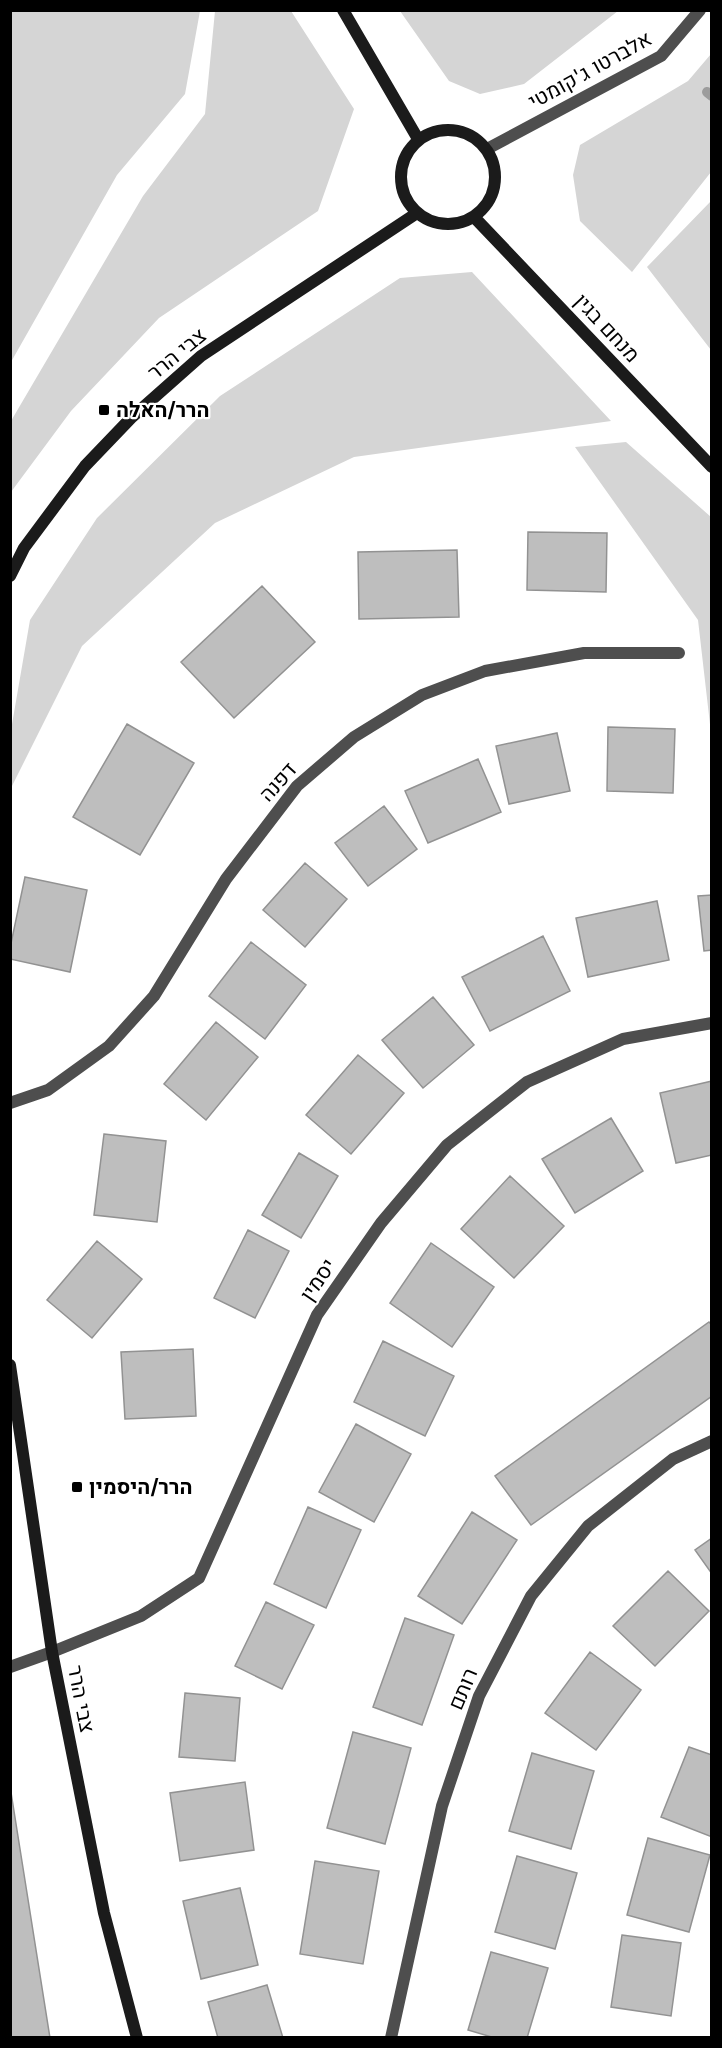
<svg xmlns="http://www.w3.org/2000/svg" width="722" height="2048" viewBox="0 0 722 2048" font-family="Inter,Heebo,sans-serif">
<rect width="100%" height="100%" fill="#fff"/>
<!-- green -->
<path fill="#d5d5d5" d="M11 10 200 11 185 94 117 175 11 362Z
M215 11H291L354 109 318 211 159 318 71 411 11 492V421L143 196 205 114Z
M400 11H618L524 84 480 94 449 81Z
M711 54V172L632 272 580 221 573 175 580 145 688 81Z
M711 201V350L647 267Z
M472 272 611 421 354 457 215 523 82 646 11 788V730L30 620 97 518 220 396 400 278Z
M626 442 711 517V733L698 620 575 447Z"/>
<g fill="none" stroke-linecap="round" stroke-linejoin="round">
<!-- stream -->
<path stroke="#9c9c9c" stroke-width="10" d="M707 92 712 96"/>
</g>
<!-- building -->
<path fill="#bebebe" stroke="#929292" stroke-width="1.5" d="M528 532 607 533 606 592 527 590Z
M457 550 459 617 359 619 358 552Z
M262 586 315 642 234 718 181 662Z
M127 724 194 763 140 855 73 817Z
M608 727 675 729 673 793 607 791Z
M557 733 570 791 509 804 496 746Z
M478 759 501 812 428 843 405 791Z
M384 806 417 849 368 886 335 843Z
M305 863 347 899 305 947 263 910Z
M25 877 87 890 70 972 10 959V948Z
M712 895V950L704 951 698 896Z
M657 901 669 960 588 977 576 918Z
M543 936 570 991 490 1031 462 977Z
M251 942 306 985 265 1039 209 996Z
M433 997 474 1045 423 1088 382 1040Z
M216 1022 258 1057 206 1120 164 1084Z
M358 1055 404 1093 351 1154 306 1115Z
M712 1081V1155L676 1163 660 1093Z
M611 1118 643 1171 575 1213 542 1159Z
M104 1134 166 1141 157 1222 94 1215Z
M299 1153 338 1176 301 1238 262 1215Z
M510 1176 564 1226 514 1278 461 1229Z
M248 1230 289 1251 255 1318 214 1298Z
M97 1241 142 1279 92 1338 47 1300Z
M431 1243 494 1287 452 1347 390 1303Z
M709 1322 712 1325V1396L531 1525 495 1476Z
M383 1341 454 1376 425 1436 354 1402Z
M193 1349 196 1416 125 1419 121 1352Z
M356 1424 411 1454 374 1522 319 1492Z
M308 1507 361 1530 326 1608 274 1584Z
M472 1512 517 1540 462 1624 418 1596Z
M712 1538V1574L695 1550Z
M668 1571 709 1611 655 1666 613 1626Z
M266 1602 314 1625 282 1689 235 1666Z
M405 1618 454 1635 422 1725 373 1707Z
M590 1652 641 1690 596 1750 545 1713Z
M185 1693 240 1698 235 1761 179 1757Z
M353 1732 411 1748 385 1844 327 1828Z
M689 1747 712 1755V1837L661 1817Z
M532 1753 594 1771 571 1849 509 1831Z
M245 1782 254 1850 180 1861 170 1793Z
M10 1786 50 2038H10Z
M648 1838 710 1855 689 1932 627 1915Z
M517 1856 577 1873 555 1949 495 1932Z
M315 1861 379 1871 363 1964 300 1954Z
M240 1888 258 1965 201 1979 183 1901Z
M622 1935 681 1943 671 2016 611 2007Z
M491 1952 548 1968 527 2038H495L468 2030Z
M267 1985 283 2038H218L208 2002Z"/>
<g fill="none" stroke-linecap="round" stroke-linejoin="round">
<!-- street -->
<path stroke="#4e4e4e" stroke-width="12" d="M487 149 661 56 700 10
M10 1103 48 1090 109 1046 154 996 226 879 297 786 354 737 422 695 485 671 584 653H679
M10 1667 52 1652 141 1616 199 1578 317 1315 381 1223 447 1145 527 1082 623 1039 712 1023
M391 2038 442 1806 479 1696 531 1596 588 1526 673 1459 712 1441"/>
<!-- secondary -->
<path stroke="#1b1b1b" stroke-width="12" d="M343 10 418 139
M401 177a47 47 0 1 1 94 0a47 47 0 1 1-94 0Z
M474 217 712 467
M10 576 24 548 85 466 131 418 201 356 417 213
M10 1365 52 1652 104 1913 137 2038"/>
</g>
<!-- markers -->
<g fill="#000" stroke="#fff" stroke-width="2">
<rect x="98" y="404" width="12" height="12" rx="3"/>
<rect x="71" y="1481" width="12" height="12" rx="3"/>
</g>
<g text-anchor="middle" stroke-width="4.5" stroke-linejoin="round" paint-order="stroke">
<!-- street labels -->
<g font-size="21" fill="#000" stroke="#fff">
<text transform="translate(590 70) rotate(-29)" y="7">אלברטו ג'קומטי</text>
<text transform="translate(607 328) rotate(47)" y="7">מנחם בגין</text>
<text transform="translate(177 354) rotate(-39)" y="7">צבי הרר</text>
<text transform="translate(278 782) rotate(-48)" y="7">דפנה</text>
<text transform="translate(318 1280) rotate(-56)" y="7">יסמין</text>
<text transform="translate(463 1689) rotate(-67)" y="7">רותם</text>
<text transform="translate(81 1699) rotate(79)" y="7">צבי הרר</text>
</g>
<!-- poi labels -->
<g font-size="21" font-weight="bold" fill="#000" stroke="#fff" text-anchor="start">
<text x="116" y="417">הרר/האלה</text>
<text x="89" y="1494">הרר/היסמין</text>
</g>
</g>
<!-- border -->
<rect width="722" height="2048" fill="none" stroke="#000000" stroke-width="24"/>
</svg>
